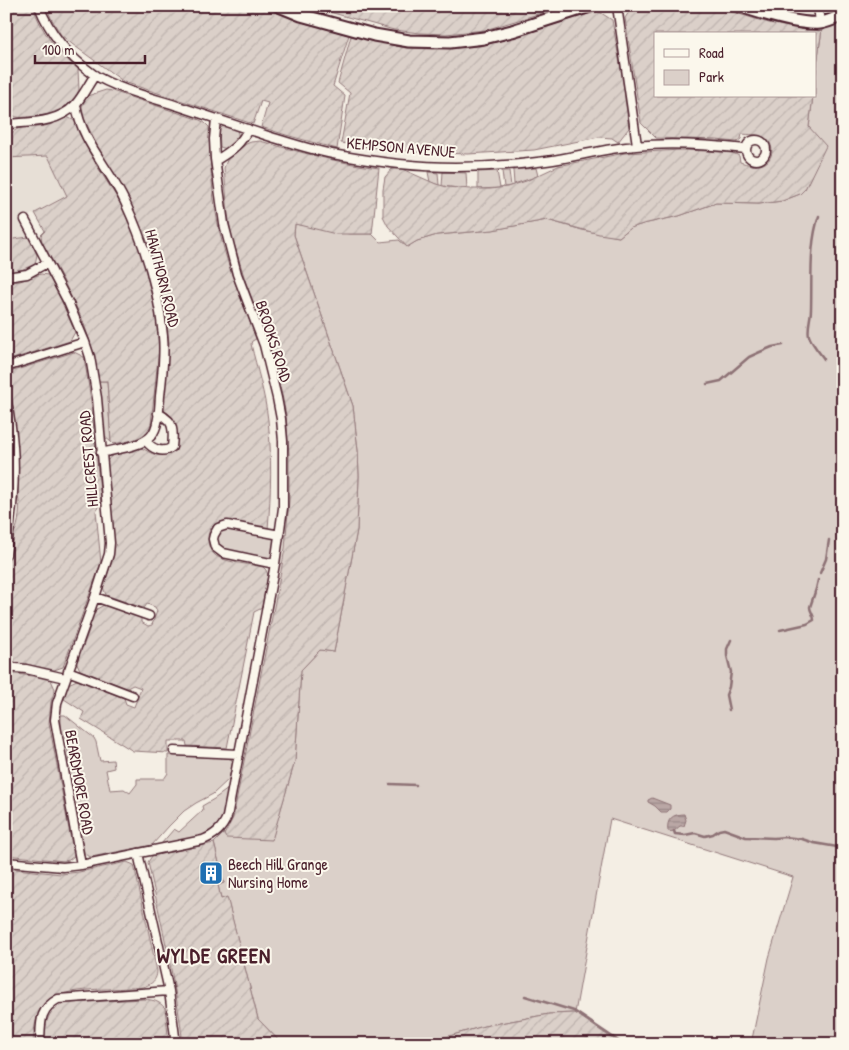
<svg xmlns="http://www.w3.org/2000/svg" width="849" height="1050" viewBox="0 0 849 1050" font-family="'Patrick Hand',sans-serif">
<defs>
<pattern id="garden-furrows" width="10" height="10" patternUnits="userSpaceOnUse" patternTransform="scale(1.25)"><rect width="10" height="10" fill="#dbd0c9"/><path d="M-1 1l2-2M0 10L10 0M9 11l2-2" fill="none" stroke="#bdb2ad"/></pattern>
<pattern id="water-rules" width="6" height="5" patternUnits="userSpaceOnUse" patternTransform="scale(1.25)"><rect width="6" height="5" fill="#baa7a5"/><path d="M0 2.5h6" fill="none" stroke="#998787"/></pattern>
</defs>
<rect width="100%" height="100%" fill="#f4eee4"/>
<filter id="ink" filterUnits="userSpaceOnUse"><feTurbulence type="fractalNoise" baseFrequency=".02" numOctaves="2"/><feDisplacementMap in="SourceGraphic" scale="10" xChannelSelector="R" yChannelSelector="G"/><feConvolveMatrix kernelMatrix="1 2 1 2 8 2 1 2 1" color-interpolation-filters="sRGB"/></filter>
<g filter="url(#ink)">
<!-- built -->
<path fill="#e7dfd6" d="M48 156 68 196 29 216 30 217 21 222 29 237 6 240V158Z"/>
<!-- green -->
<path fill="#dbd0c9" stroke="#92787a" d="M843 20V1044H751L769 958 793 877 610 819 575 1013 549 1014 484 1026 422 1044H282L258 1019 227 898 221 899 218 885 224 883 214 843 224 833V835L272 839 295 761 301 670 320 650 334 652 357 530 359 476 358 451 353 406 294 235 295 224 349 234H372L380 242 399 240 407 247 417 241 437 235 492 230 547 220 582 230 619 237 630 228 643 224 679 216 716 203 759 204 782 201 800 194 805 189 811 176 809 127 813 96H815V78L822 29Z
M226 126 237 130 239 138 227 149 220 147 219 130 222 127Z
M536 168 538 176 514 184 513 170Z
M497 171 500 188 478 189V172Z
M502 171H509L511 186 504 187Z
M428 172 438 173 439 185 430 182Z
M443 172 466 173 467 189 442 186Z
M99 381H107L111 442 105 437Z
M227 528 272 538 274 540 272 556 266 559 226 552 218 546 217 536 220 531Z
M61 715H65L94 738 96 742 100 761 113 760 114 768 106 770 110 790 124 789 130 793 137 784V779H164L168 773V755L227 758 231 759 233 762 229 779 213 794 196 803 184 811 169 826 152 845 91 857 84 854V852L67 764 69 758 65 736 62 732 61 728Z
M228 789C226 799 225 810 221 819 213 839 179 840 161 844L174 829 179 832 203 810 202 806 214 799Z"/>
<!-- garden -->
<path fill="url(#garden-furrows)" stroke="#92787a" d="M6 6H33C41 32 57 52 78 69L79 90C69 109 50 116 29 117 26 117 20 118 17 117 12 116 12 113 6 113Z
M46 6H261L305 23 349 35 333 86 345 96 337 149 286 135 261 127 268 103 261 101 253 124 124 82 72 44 61 35 51 18Z
M308 6H565L485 30 446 34 420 33 394 30Z
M633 6H713L769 23 793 28 806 30 822 29 815 78V34H655V96H813L809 127 826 146 805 189 800 194 782 201 759 204 716 203 679 216 643 224 630 228 619 237 599 234 547 220 493 230 437 235 417 241 407 247 388 226 383 216V189L385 177 392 169H402L436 184 447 187 471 189H490L507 187 526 181 558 166 625 153 681 150 707 151 733 153 739 156 740 162C747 164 756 167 763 164 774 160 775 144 765 138 759 134 749 135 742 134L741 139 737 142 716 140 656 138 641 123 625 18Z
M598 11 612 20 622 75 629 128 618 142 612 138 599 137 534 150 468 154 416 152 368 147 341 143 350 93 338 83 351 36 406 48 433 49 480 46 511 38Z
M106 90 112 91 200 120 205 123 209 127C210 170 213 214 226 256 234 284 247 311 256 339L252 341 251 344C257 369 265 394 268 420 272 456 271 492 268 529 251 525 206 509 208 541 209 548 212 554 218 557 229 563 250 564 263 567L266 570 268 575 262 608 254 612 227 748 187 746 186 741H168V753L133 751 81 719 84 712 64 699 68 684 77 680 124 698 126 704 134 707 141 688 133 685 127 688 80 670 76 661 80 650 83 647 90 627 89 623 95 610 104 605 139 617 141 619V622L148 626 152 625 157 611 155 607 147 604 145 607 143 608 106 595 103 587 113 558 114 548 107 461 113 454 141 448C144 449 147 451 149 452 158 457 168 456 176 451 178 444 177 423 172 417 169 414 166 413 163 409L169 343 167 324 160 290 150 251 131 205 119 183 98 148 83 116 82 106 87 96Z
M67 117 75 121 80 135 97 166 118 199 135 236 144 263 156 314 159 349 151 424C145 440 129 441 113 444L111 442 107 381H99L93 351 83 321 62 278 42 242 41 235 45 231 35 213 67 196 48 156 6 158V134C13 134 14 130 20 128 26 126 31 128 36 127 47 127 57 122 67 117Z
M260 141C300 152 338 163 379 168L372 234H336L295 224 294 235 353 406 358 451 359 476 357 530 334 652 320 650 301 670 295 761 272 840 226 838 224 835 233 818 281 571 285 548 289 500V454L286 415 282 395 272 355 267 338 246 283 231 234 228 214 224 168 227 160 246 144 251 142Z
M29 237 37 255 35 264 19 271 6 272V240Z
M41 274 48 275 61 300 75 332 70 341 6 361V283L20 281Z
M74 352 84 357 91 400 101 501 96 511 101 563 63 667 54 670 30 665 6 662V575L14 533C19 526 21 505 18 497 20 458 16 419 8 380L13 371Z
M6 428 8 455V496L6 500Z
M6 673 33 676 51 680 55 689 51 702 49 723 74 856 69 860 64 861 6 855Z
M214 843 224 883 218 885 221 899 227 897 258 1019 282 1044H183C176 983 161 923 148 862L152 856Z
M127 862 134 865 157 971C157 976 155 981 150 984 144 988 135 988 128 988 105 990 61 987 45 1003 35 1014 34 1030 33 1044H6V868L61 874 79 872Z
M144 999C153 1000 159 1001 165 1008L169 1044H44C45 1024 46 1008 68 1003Z
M575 1013 620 1044H422L484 1026 549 1014Z"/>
<!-- water -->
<path fill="url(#water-rules)" stroke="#8d7174" d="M652 798 670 805V809L667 812H661L655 806 648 802V800Z
M684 814 686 820 684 826H680C676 829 674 833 668 831 666 819 673 814 684 814Z"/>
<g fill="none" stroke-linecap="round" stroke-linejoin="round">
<!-- stream -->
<path stroke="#8d7174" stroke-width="2.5" d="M819 216C809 244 812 279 811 309 811 318 807 327 809 336 812 344 819 352 824 359
M707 384 721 381 749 357 760 352 772 347 783 345
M843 442C839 453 834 463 841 474H843
M820 573 826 559 829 540
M780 630 807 624 814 620C814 614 810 612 810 607L816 589 818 580
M729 710 726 695 729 687 731 672 727 656V649L731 640
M390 784 416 785
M674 831 675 834 685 835 695 833 705 836 713 834 719 830 724 829 746 837 774 838 785 837 802 839 814 843 843 848
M525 996 574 1011 623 1044"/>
<!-- street casing -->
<g stroke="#4a1f2b" stroke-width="11">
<path id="street" d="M39 6C50 34 68 56 93 74 114 88 153 98 178 106 208 116 238 126 268 136 291 143 314 151 338 155 376 162 416 167 455 167 485 167 516 165 546 161 576 157 606 148 636 146 673 142 710 145 746 149
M617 6 637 145
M818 6 820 23
M76 105C81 141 110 169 125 202 144 243 159 291 163 336 165 356 162 377 160 396 159 409 159 427 151 436 141 447 115 449 101 453
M8 124C31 122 58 123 75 105 83 96 88 85 95 75
M746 150a10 10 0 1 1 20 0a10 10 0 1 1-20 0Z
M215 159H218C231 151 242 143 248 129
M25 220 68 302 85 342 90 357 97 398 110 543 109 554 95 597 57 703 55 720 81 865
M6 277 27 274 47 263
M6 367 85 342
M6 396C9 412 12 429 13 446 16 482 11 518 6 554
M146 441C152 449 163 454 172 447 173 439 174 427 169 421 166 418 162 415 158 413
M275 564 223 553 215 547 213 539 214 535 218 528 227 525 280 535
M95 597 149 616
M6 667 26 669 65 678
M68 671 133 696
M174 751 239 754
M138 853 169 991 176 1044
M6 862 63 867 81 865 203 840C215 835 222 829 227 817L275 564 283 508V441L281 419 277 398 264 345 237 274 224 224 215 159 214 139 216 119
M40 1044C41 1024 38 1010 58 999L169 991"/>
</g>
<!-- secondary casing -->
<g stroke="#4a1f2b" stroke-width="15">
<path id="secondary" d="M279 6 301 15 374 35 409 41 450 42 484 38 512 31 590 6
M740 6C761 13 799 25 820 23 828 22 836 18 843 15"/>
</g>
<!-- street -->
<use href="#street" stroke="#fbf7ec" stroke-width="8"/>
<!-- secondary -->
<use href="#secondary" stroke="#fbf7ec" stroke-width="11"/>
</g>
</g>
<!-- icons -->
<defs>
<g id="building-square" transform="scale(1.25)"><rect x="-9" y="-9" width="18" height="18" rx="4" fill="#1f6fb2" stroke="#fbf7ec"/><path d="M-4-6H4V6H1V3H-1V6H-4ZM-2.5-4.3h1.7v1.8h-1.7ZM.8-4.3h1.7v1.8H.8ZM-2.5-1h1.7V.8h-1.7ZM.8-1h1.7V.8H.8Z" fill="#fff"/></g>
</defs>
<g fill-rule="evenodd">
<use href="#building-square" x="211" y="873"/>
</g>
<g text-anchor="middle" stroke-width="4" stroke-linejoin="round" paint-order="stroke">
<!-- street labels -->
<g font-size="16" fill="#4a1f2b" stroke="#fbf7ec">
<text transform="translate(401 147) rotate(5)" y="6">KEMPSON AVENUE</text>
<text transform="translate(163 278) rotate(76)" y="6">HAWTHORN ROAD</text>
<text transform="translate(274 341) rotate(72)" y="6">BROOKS ROAD</text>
<text transform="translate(88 459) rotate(-95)" y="6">HILLCREST ROAD</text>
<text transform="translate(80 782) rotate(80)" y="6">BEARDMORE ROAD</text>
</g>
<!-- poi labels -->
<g font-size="16" fill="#4a1f2b" stroke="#fbf7ec" text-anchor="start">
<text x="228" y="870">Beech Hill Grange<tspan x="228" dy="18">Nursing Home</tspan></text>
</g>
<!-- district labels -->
<g font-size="21" font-weight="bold" letter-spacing="1" fill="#4a1f2b" stroke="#fbf7ec">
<text x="214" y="963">WYLDE GREEN</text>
</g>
</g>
<!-- margin -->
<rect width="849" height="1050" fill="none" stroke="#fbf7ec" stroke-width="25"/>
<rect x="12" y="12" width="824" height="1025" fill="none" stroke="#4a1f2b" stroke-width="2" filter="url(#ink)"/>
<!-- legend -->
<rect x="654" y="32" width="162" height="65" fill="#fbf7ec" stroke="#b4a19f"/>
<rect x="664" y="49" width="25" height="8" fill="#fbf7ec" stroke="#b4a19f"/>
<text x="699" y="58" font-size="15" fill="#4a1f2b">Road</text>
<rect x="664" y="70" width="25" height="15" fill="#dbd0c9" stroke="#b4a19f"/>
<text x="699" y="82" font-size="15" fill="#4a1f2b">Park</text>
<!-- scale -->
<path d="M35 55v8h110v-8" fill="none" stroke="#4a1f2b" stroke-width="2.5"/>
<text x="42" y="55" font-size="15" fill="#4a1f2b" stroke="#fbf7ec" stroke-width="4" paint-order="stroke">100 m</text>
</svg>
